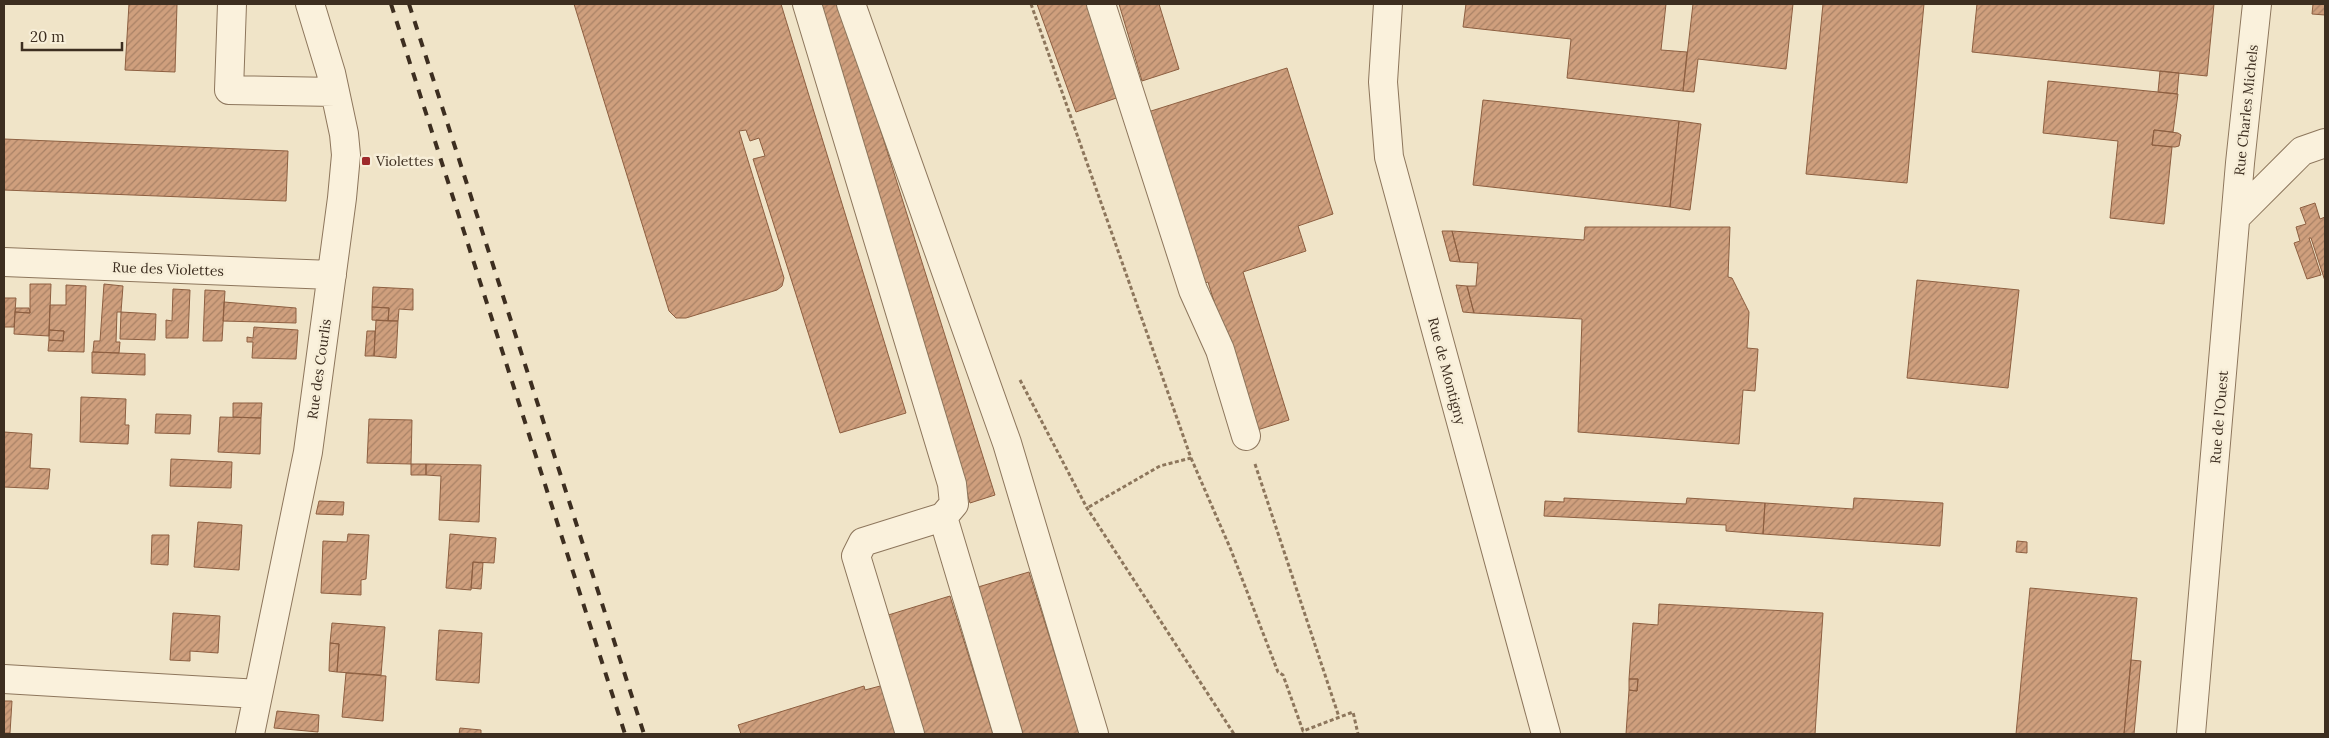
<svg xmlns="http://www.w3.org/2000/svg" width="2329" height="738" viewBox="0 0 2329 738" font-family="Lora,serif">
<defs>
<pattern id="building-hatch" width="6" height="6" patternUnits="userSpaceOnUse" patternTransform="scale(1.25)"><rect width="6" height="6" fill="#cf9f7d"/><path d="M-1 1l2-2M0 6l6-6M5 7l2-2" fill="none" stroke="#a98266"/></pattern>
</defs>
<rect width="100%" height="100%" fill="#f0e4c8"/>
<!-- building -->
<path fill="url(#building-hatch)" stroke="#8d5f41" d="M129 4H177L175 72 125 70Z
M574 4H781L906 413 840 433 753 159 765 156 759 138 750 141 746 130 739 131 784 278 782 286 777 290 686 318H676L669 311Z
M814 4H841L995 495 970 503Z
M1037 4H1093L1125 95 1076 112Z
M1119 4H1159L1179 69 1142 81Z
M1466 4H1666L1661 50 1687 52 1683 91 1567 78 1571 39 1463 27Z
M1693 4H1793L1786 69 1698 59 1694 92 1683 91Z
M1823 4H1924L1907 183 1806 174Z
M1977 4H2214L2207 76 1972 52Z
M2313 4H2325V15L2312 14Z
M1287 68 1333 214 1298 226 1306 251 1243 272 1289 420 1254 431 1208 282 1202 284 1148 112Z
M2160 71 2179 73 2177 94 2158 92Z
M2048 81 2178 94 2173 132 2154 130 2152 145 2172 147 2164 224 2110 218 2118 141 2043 133Z
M1483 100 1679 121 1670 207 1473 185Z
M1679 121 1701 124 1690 210 1670 207Z
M2154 130 2178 133 2181 135 2179 146 2175 147 2152 145Z
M4 139 288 151 286 201 4 190Z
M2315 203 2320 219 2325 217V281L2311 238H2309L2321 275 2307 279 2294 243 2300 241 2296 227 2306 224 2300 208Z
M1585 227H1730L1728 277 1732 278 1749 312 1747 348 1758 349 1755 391 1743 390 1739 444 1578 432 1582 319 1474 313 1467 286H1476L1478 263 1460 262 1452 231 1584 240Z
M1442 231H1452L1460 262 1450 261Z
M1917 280 2019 290 2008 388 1907 378Z
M30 284H51L49 336 14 334 15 312 30 313Z
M104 284 123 286 121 312H117L116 342H120L119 353 93 352 94 341H100Z
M66 285 86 286 84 352 48 351 49 340 63 341 64 331 49 330 50 305H66Z
M1456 285 1467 286 1474 313 1463 312Z
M373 287 413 289V310L399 309 398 321H388L389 308 372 307Z
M173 289 190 290 188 338H166V320L172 321Z
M205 290 225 291 222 341H203Z
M4 298H16L14 327H4Z
M224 302 296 308V323L223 321Z
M372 307 389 308 388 321 372 320Z
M16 308H29L30 313 15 312Z
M121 312 156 314 155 340 120 339Z
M376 320 398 321 396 358 374 356Z
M254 327 298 330 296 359 252 358 253 342H247V337L253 338Z
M49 330 64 331 63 341 49 340Z
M367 331H375L374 356H365Z
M92 352 145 354V375L92 373Z
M81 397 126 399 125 425H129L128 444 80 442Z
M233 403H262L261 418 233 417Z
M156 414 191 415 190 434 155 433Z
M220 417 261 418 260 454 218 452Z
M369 419 412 420 411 464 367 463Z
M4 432 32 434 30 468 50 469 48 489 4 487Z
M171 459 232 462 231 488 170 486Z
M411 464H426V475H411Z
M426 464 481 465 479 522 439 520 441 476 426 475Z
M1564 498 1686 504 1687 498 1765 503 1763 534 1726 531V525L1544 516 1545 501 1564 502Z
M1854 498 1943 503 1940 546 1763 534 1765 503 1853 509Z
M319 501 344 502 343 515 316 514Z
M198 522 242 525 239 570 194 567Z
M348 534 369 535 366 579 361 580V595L321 593 323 541 347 542Z
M450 534 496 538 494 563 473 562 471 590 446 588Z
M152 535H169L168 565 151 564Z
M2017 541 2027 542V553L2016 552Z
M473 562 483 563 481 589 471 588Z
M1029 572 1080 734H1023L978 587Z
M2030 588 2137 598 2124 734H2016Z
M950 596 993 734H922L885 616Z
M1659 604 1823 613 1815 734H1626L1629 690 1637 691 1638 679H1629L1633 623 1658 625Z
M173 613 220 616 218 653 190 651V661L170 660Z
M332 623 385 627 381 675 337 672 339 644 330 643Z
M439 630 482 633 479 683 436 680Z
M330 643 339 644 337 672 329 671Z
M2131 660 2141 661 2134 734H2124Z
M346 673 386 676 383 721 342 717Z
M1629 679H1638L1637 691 1629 690Z
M884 685 899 734H741L738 725 864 686 865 690Z
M4 701H12L10 733H4Z
M277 711 319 715 318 732 274 728Z
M460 728 481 730V734H459Z"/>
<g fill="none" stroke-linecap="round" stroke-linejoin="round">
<!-- minor casing -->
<g stroke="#8d765c" stroke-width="30">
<path id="minor" d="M232 4 229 90 335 92
M807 4 952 484 954 504 943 517 863 542 856 556 910 734
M851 4 1007 443 1094 734
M1101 4 1193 290 1220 350 1246 436
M1388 4 1383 82 1389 157 1546 734
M2236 217 2302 151 2325 143
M4 262 332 275
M943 517 1008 734
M4 679 258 694
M250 734 308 452 342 198 346 155 344 134 331 73 310 4
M2191 734 2240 163 2257 4"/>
</g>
<!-- path -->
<path stroke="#8d765c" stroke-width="3" stroke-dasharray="4 2.5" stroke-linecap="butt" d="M1031 4 1191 458 1160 466 1087 508
M1020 380 1087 508 1234 734
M1191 458 1231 550 1278 672 1283 675 1303 731 1353 712 1358 734
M1255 464 1339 717"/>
<!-- minor -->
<use href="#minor" stroke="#faf1dc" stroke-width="28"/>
<!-- rail -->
<path stroke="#3d2e20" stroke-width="4" stroke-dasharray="9 9" stroke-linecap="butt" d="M391 4 625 734
M409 4 644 734"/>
</g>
<!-- markers -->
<rect fill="#9e2a2b" stroke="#f7eed8" stroke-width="2" x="361" y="156" width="10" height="10" rx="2.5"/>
<g text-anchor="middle" stroke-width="5" stroke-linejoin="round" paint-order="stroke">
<!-- street labels -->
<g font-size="14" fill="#3d2e20" stroke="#f7eed8">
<text transform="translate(2246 110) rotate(-84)" y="5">Rue Charles Michels</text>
<text transform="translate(168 269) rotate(2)" y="5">Rue des Violettes</text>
<text transform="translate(319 369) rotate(-82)" y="5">Rue des Courlis</text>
<text transform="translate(1447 371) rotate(75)" y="5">Rue de Montigny</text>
<text transform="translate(2219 417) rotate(-85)" y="5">Rue de l'Ouest</text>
</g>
<!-- poi labels -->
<g font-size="14" fill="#3d2e20" stroke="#f7eed8" text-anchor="start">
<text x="376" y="166">Violettes</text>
</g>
</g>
<!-- border -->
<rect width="2329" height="738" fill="none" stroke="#3d2e20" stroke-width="10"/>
<!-- scale -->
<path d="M22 42v8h100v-8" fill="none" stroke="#3d2e20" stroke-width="2.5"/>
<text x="30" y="42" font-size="15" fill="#3d2e20" stroke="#f7eed8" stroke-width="4" paint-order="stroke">20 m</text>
</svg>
